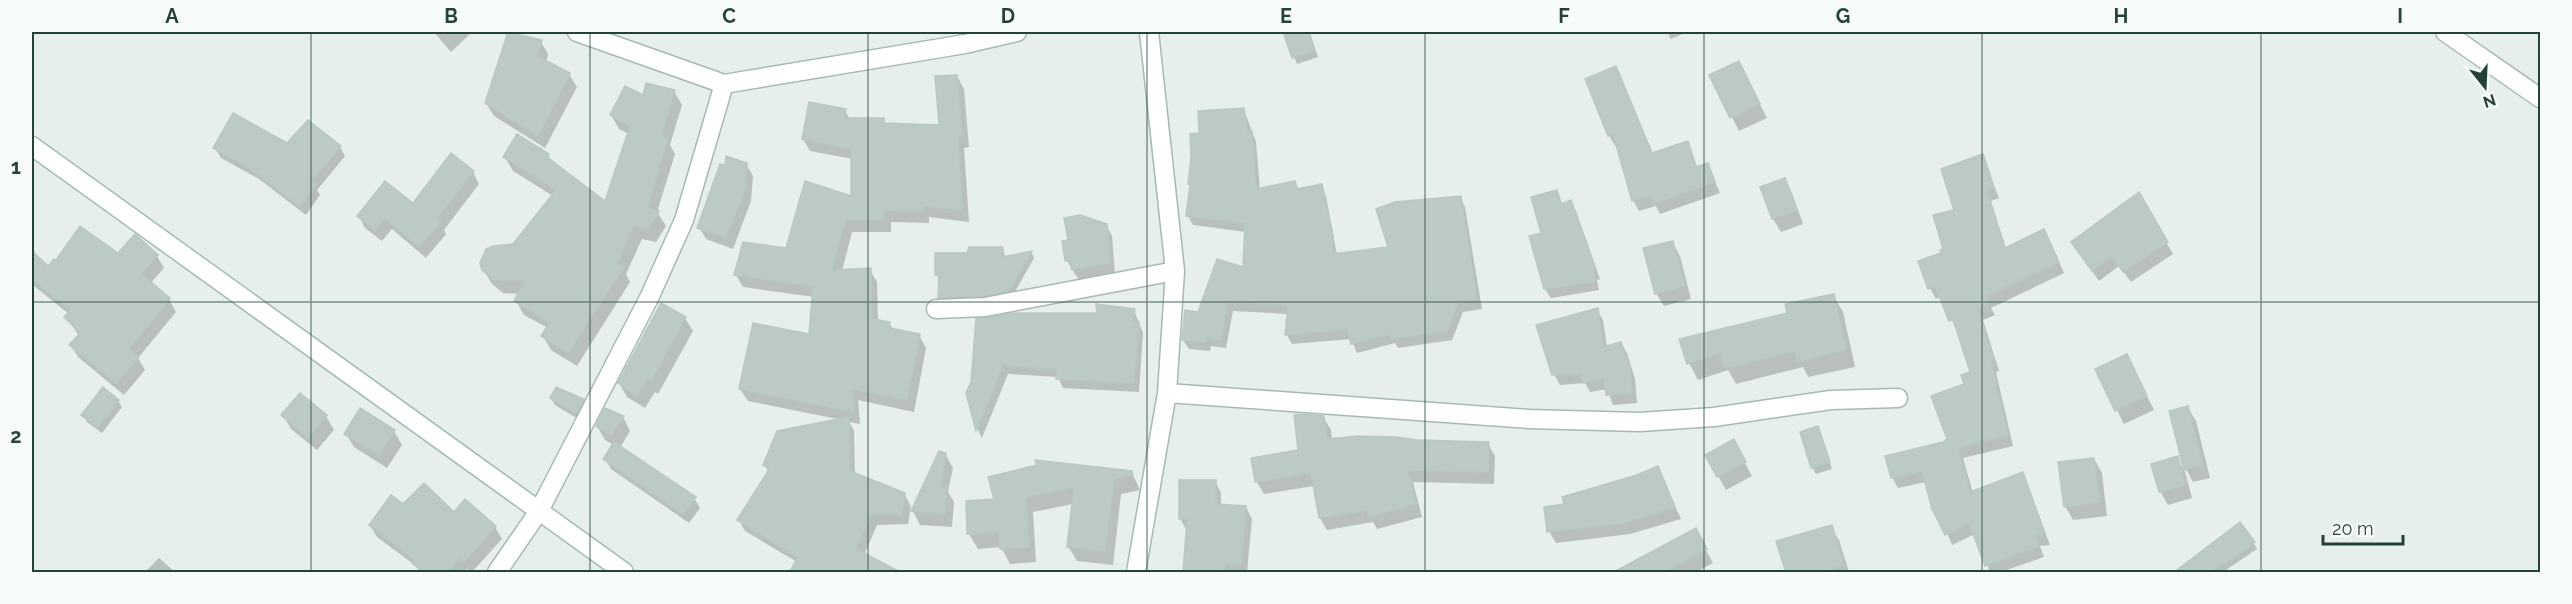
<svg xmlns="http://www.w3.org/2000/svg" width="2572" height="604" viewBox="0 0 2572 604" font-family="Raleway,sans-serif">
<rect width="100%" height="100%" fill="#e6efeb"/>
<!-- shadow -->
<path fill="#0003" d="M434 32H472L451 52Z
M510 32 541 42 548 54 546 63 569 74 577 87 545 148 494 116 486 103Z
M1284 32H1309L1318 57 1297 64Z
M1667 32H1687L1671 39Z
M1739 63 1767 118 1739 131 1711 76Z
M1615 68 1653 154 1687 143 1698 168 1707 164 1720 193 1660 214 1656 206 1639 211 1633 200 1617 145 1615 146 1609 135Z
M957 76 964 89 969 147 964 148 969 222 929 217V223L891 222V232H852L842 271 870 270 877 282 878 321 889 323 893 329 919 335 926 348 914 412 858 400 860 424 849 422 854 430 855 475 904 494 911 506 908 524 877 525 864 555 797 562 745 531 739 520 769 472 764 465 842 420 748 401 740 389 810 336 814 297 743 287 736 275 787 250 852 198 853 159 810 151 803 139 845 110 850 120H884L886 125 940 126Z
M674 91 682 105 670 145 675 154 657 212 666 226 656 242 642 239 626 274 630 282 577 366 551 350 543 336 548 328 524 315 516 301 520 294 503 293 492 284 483 269 513 245 553 196 513 171 505 157 548 155 552 162 606 203 629 134 619 129 611 115 644 97Z
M1244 110 1256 142 1260 190 1295 183 1299 190 1321 186 1326 196 1337 255 1390 248 1460 197 1465 207 1482 309 1463 312 1452 340 1398 348 1395 343 1357 353 1351 339 1292 344 1287 335 1289 314 1233 311 1226 348 1211 346 1210 351 1189 349 1183 340 1200 314 1244 269 1246 232 1193 225 1188 216 1191 187 1189 184 1200 135Z
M288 145 340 147 345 156 317 190 320 195 306 215 259 179 221 158 215 148Z
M1982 156 1999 198 1991 201 2006 249 2050 242 2064 273 1991 308 1995 315 1983 320 1999 371 1996 372 2013 446 1963 458 1973 493 2022 474 2028 485 2050 545 2040 546 2044 557 2001 572H1990L1975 534 1952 545 1926 482 1898 488 1892 477 1948 439 1972 373 1957 331 1941 297 1936 299 1930 288 1945 250 1956 211Z
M746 164 753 176 751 201 733 249 706 239 699 227Z
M473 172 479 184 444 230 446 234 426 258 392 229 382 241 365 228 359 216 413 205Z
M1785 180 1792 193 1803 224 1781 232 1773 219 1762 188Z
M1557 192 1563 205 1570 202 1576 211 1600 279 1597 280 1599 290 1551 298 1545 289 1543 234Z
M2138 194 2173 254 2131 282 2119 266 2099 281 2073 243Z
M1106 225 1112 236 1115 274 1079 280 1067 261 1064 242Z
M1672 242 1680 256 1691 299 1664 306 1656 293Z
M1002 248 1006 258 1031 252 1034 258 1012 297 943 304 940 297V281L936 274 968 254Z
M32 253 48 268 118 255 157 256 164 268 150 284 169 299 176 312 138 358 145 370 124 395 78 357 71 345 79 336 66 317 69 314 34 286 32 289Z
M1833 295 1843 312 1855 367 1808 377 1803 367 1736 384 1728 370 1698 380 1689 363 1788 314Z
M1134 310 1143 333 1139 392 1063 388 1058 377 1008 374 982 438 978 430 968 393 973 382 978 320 1099 315Z
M1597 310 1603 320 1607 347 1621 343 1627 353 1635 379 1637 403 1613 405 1607 389 1590 392 1585 383 1560 385 1554 374Z
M685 318 693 331 658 394 655 392 645 408 627 397 619 383Z
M2127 356 2154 410 2124 424 2097 370Z
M551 398 583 400 587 407 580 420 555 405Z
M118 401 122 407 102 433 87 422 83 415Z
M2188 408 2196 421 2210 478 2193 482 2186 469Z
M360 410 394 431 402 445 387 468 354 447 346 434Z
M283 415 326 416 334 430 317 450 291 429Z
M623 417 630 431 620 448 694 498 700 508 689 523 611 469 605 459 614 445 605 440 597 426Z
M1323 417 1331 430 1332 440 1488 444 1495 456 1494 484 1413 482 1422 517 1377 529 1373 522 1327 530 1320 518 1314 486 1264 494 1257 482 1300 451Z
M1818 428 1832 469 1816 474 1812 467Z
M1733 441 1752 476 1726 490 1707 456Z
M940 452 945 454 953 468 948 492 954 502 952 527 920 525 913 511Z
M2177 458 2185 472 2192 498 2168 505 2160 491Z
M2094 459 2102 473 2107 516 2073 520 2065 506Z
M1658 468 1681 519 1630 534 1556 543 1549 531 1566 505Z
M1132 473 1140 490 1121 494 1113 565 1077 561 1068 546 1073 504 1033 512 1036 562 1010 564 1001 547 978 549 969 534 996 501Z
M1215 481 1221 493V506L1246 507 1252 519 1247 572H1184L1187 531 1180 518Z
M403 506 454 514 495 527 502 539 472 572 467 569 464 572H420L416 566 377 537 370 525Z
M1831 527 1839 540 1849 572H1787Z
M1695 530 1713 563 1696 572H1636Z
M2253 542 2257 549 2223 572H2198Z
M159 558 175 572H145Z"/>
<!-- building -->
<path fill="#bbcac4" stroke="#b8c9c2" stroke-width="1.5" d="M508 32 542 40 537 56 570 73 538 136 485 103Z
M1283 32H1309L1315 50 1292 58Z
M1739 61 1760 104 1730 118 1709 75Z
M1616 66 1652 153 1688 141 1696 167 1708 163 1715 182 1653 204 1651 196 1632 201 1613 134 1608 136 1585 79Z
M957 75 962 135H958L962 210 923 206V211L884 210V220H845L832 270 871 268 872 319 890 322 889 328 920 334 907 400 852 389 854 412 739 389 753 323 809 334 813 286 734 275 743 242 786 248 805 181 851 196V149L802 139 809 102 846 109 844 118H884V123L939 125 935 76Z
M646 83 675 90 661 136 668 138 647 208 659 211 648 229 634 225 617 263 624 267 568 353 541 336 550 322 514 301 526 280H494L482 270 480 263 486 249 493 246 513 244 556 190 503 157 517 134 549 154 547 157 605 201 630 126 610 115 625 86 643 95Z
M1244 108 1247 131H1252L1256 189 1295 181 1297 189 1322 184 1333 236 1332 254 1388 247 1376 209 1395 202 1461 196 1477 299 1458 302 1447 331 1391 339V334L1351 344 1347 329 1285 335 1288 305 1228 302 1221 340 1206 337 1205 342 1182 340 1185 310 1198 312 1217 259 1243 267 1245 223 1186 216 1190 184H1188L1191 157 1190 134 1199 133 1198 111Z
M233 113 287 143 308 120 341 146 311 181 316 184 300 207 252 170 213 148Z
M451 153 474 171 437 218 441 221 419 247 385 218 375 230 357 216 385 181 413 203Z
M1983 154 1994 187 1986 190 2005 248 2044 229 2059 262 1986 296 1989 304 1978 309 1994 360 1991 361 2008 435 1958 447 1970 492 2023 472 2045 534 2035 535 2039 546 1985 566 1969 523 1945 535 1932 509 1922 471 1891 478 1885 456 1943 442 1947 439 1931 396 1964 384 1961 375 1970 372 1953 319 1949 321 1935 286 1928 289 1918 261 1941 253 1940 250 1943 249 1933 215 1954 210 1941 169Z
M726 156 747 163 745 189 726 238 697 228 720 164 725 165Z
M1785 178 1797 210 1772 219 1760 187Z
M1557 190 1561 204 1571 200 1596 270 1593 271 1595 282 1544 289 1529 236 1541 233 1531 197Z
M2139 192 2168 242 2123 272 2112 256 2092 271 2071 242Z
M1080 215 1107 224 1110 263 1072 270 1070 260 1065 261 1062 241 1068 240 1064 218Z
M80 226 118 253 135 234 158 255 141 274 170 298 129 349 139 357 116 383 69 345 80 333 64 317 71 310 32 279V251L48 266 54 259 56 260Z
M1673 241 1685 286 1655 294 1643 248Z
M969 247H1003V257L1032 251 1008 291 984 296 938 298 939 275H935V253H967Z
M1834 294 1846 350 1797 361 1795 351 1725 368 1721 353 1687 364 1679 339 1787 313 1785 304Z
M661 303 686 317 651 381 647 379 637 395 618 383Z
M1096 304 1135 309 1133 322H1139L1134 383 1056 379 1057 369 1003 365 976 431 966 393 971 382 976 319 1016 313H1097Z
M1598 308 1603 347 1621 342 1630 367 1632 393 1606 395 1604 378 1583 383 1581 373 1552 375 1536 325Z
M2127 354 2147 396 2115 411 2095 369Z
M103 387 119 400 97 427 81 415Z
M556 387 584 399 576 414 550 398Z
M300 393 327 415 308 438 281 415Z
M2188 406 2203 465 2184 470 2169 411Z
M360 408 395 430 379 455 344 434Z
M605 408 624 416 611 435 596 426Z
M1299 414 1324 416 1327 439 1358 436 1396 437 1417 440 1489 442 1488 472 1408 470 1416 504 1368 517 1367 510 1319 518 1311 473 1255 482 1251 458 1298 450 1294 415Z
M849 417 850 471 905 493 902 514H871L856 549 902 573H789L798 557 737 520 770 468 763 465 777 431Z
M1818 426 1830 462 1811 468 1800 432Z
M1734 439 1746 462 1717 477 1705 455Z
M614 442 696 497 683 514 603 459Z
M939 451 946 453 940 489 947 487 945 514 911 511Z
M2178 456 2185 485 2159 492 2151 464Z
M2094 458 2100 502 2064 507 2058 462Z
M1035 460 1132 471 1133 475 1114 479 1105 551 1067 547 1074 487 1026 497 1029 547 1000 549 999 532 967 534 966 501 994 499 988 477 1037 465Z
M1658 466 1675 507 1623 523 1547 532 1544 507 1564 504 1562 497 1637 475Z
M1179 480H1216V504L1246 506 1241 565 1225 564 1224 573H1183L1187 519H1179Z
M424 483 454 512 465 499 496 526 464 562 460 558 447 573H424L412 563 415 560 369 525 391 495 403 504Z
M2240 522 2255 542 2235 557 2208 573H2173Z
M1832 525 1844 565 1820 573H1786L1776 541Z
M1696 528 1707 549 1663 573H1612Z"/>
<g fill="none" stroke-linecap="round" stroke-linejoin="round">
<!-- street casing -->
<g stroke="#a8b8b2" stroke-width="21">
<path id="street" d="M577 32 724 84
M2445 32 2540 98
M936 309 985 307 1175 271
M1167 393 1529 419 1640 422 1714 417 1831 400 1898 398
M497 572 539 511 650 296 684 220 724 84 965 44 1017 32
M1136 572 1167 393 1175 271 1149 32"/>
</g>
<!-- secondary casing -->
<g stroke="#a4bbb3" stroke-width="21">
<path id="secondary" d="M32 146 624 572"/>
</g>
<!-- street -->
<use href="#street" stroke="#fff" stroke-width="18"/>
<!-- secondary -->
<use href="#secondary" stroke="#fff" stroke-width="18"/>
</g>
<!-- grid -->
<path fill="none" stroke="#24423a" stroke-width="1.5" stroke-opacity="0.55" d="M311 32V572M590 32V572M868 32V572M1147 32V572M1425 32V572M1704 32V572M1982 32V572M2261 32V572M32 302H2540"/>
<!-- border -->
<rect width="2572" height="604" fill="none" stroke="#f7fbf9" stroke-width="66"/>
<!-- north arrow -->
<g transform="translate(2485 87) rotate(162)" stroke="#f7fbf9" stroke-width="4.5" paint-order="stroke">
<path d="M0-4.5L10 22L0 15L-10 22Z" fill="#24423a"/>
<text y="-9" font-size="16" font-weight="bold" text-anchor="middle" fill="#24423a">N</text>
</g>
<!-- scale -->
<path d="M2323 535v9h80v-9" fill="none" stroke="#24423a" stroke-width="3"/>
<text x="2332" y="535" font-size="18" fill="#24423a" stroke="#f7fbf9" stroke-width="4.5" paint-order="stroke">20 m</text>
<rect x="33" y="33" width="2506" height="538" fill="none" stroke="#24423a" stroke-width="2"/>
<g font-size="20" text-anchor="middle" font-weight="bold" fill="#24423a">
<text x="172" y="23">A</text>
<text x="451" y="23">B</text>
<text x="729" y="23">C</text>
<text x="1008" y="23">D</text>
<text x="1286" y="23">E</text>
<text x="1564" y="23">F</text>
<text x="1843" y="23">G</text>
<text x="2121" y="23">H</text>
<text x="2400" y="23">I</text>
<text x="16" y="174">1</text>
<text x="16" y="443">2</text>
</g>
</svg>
